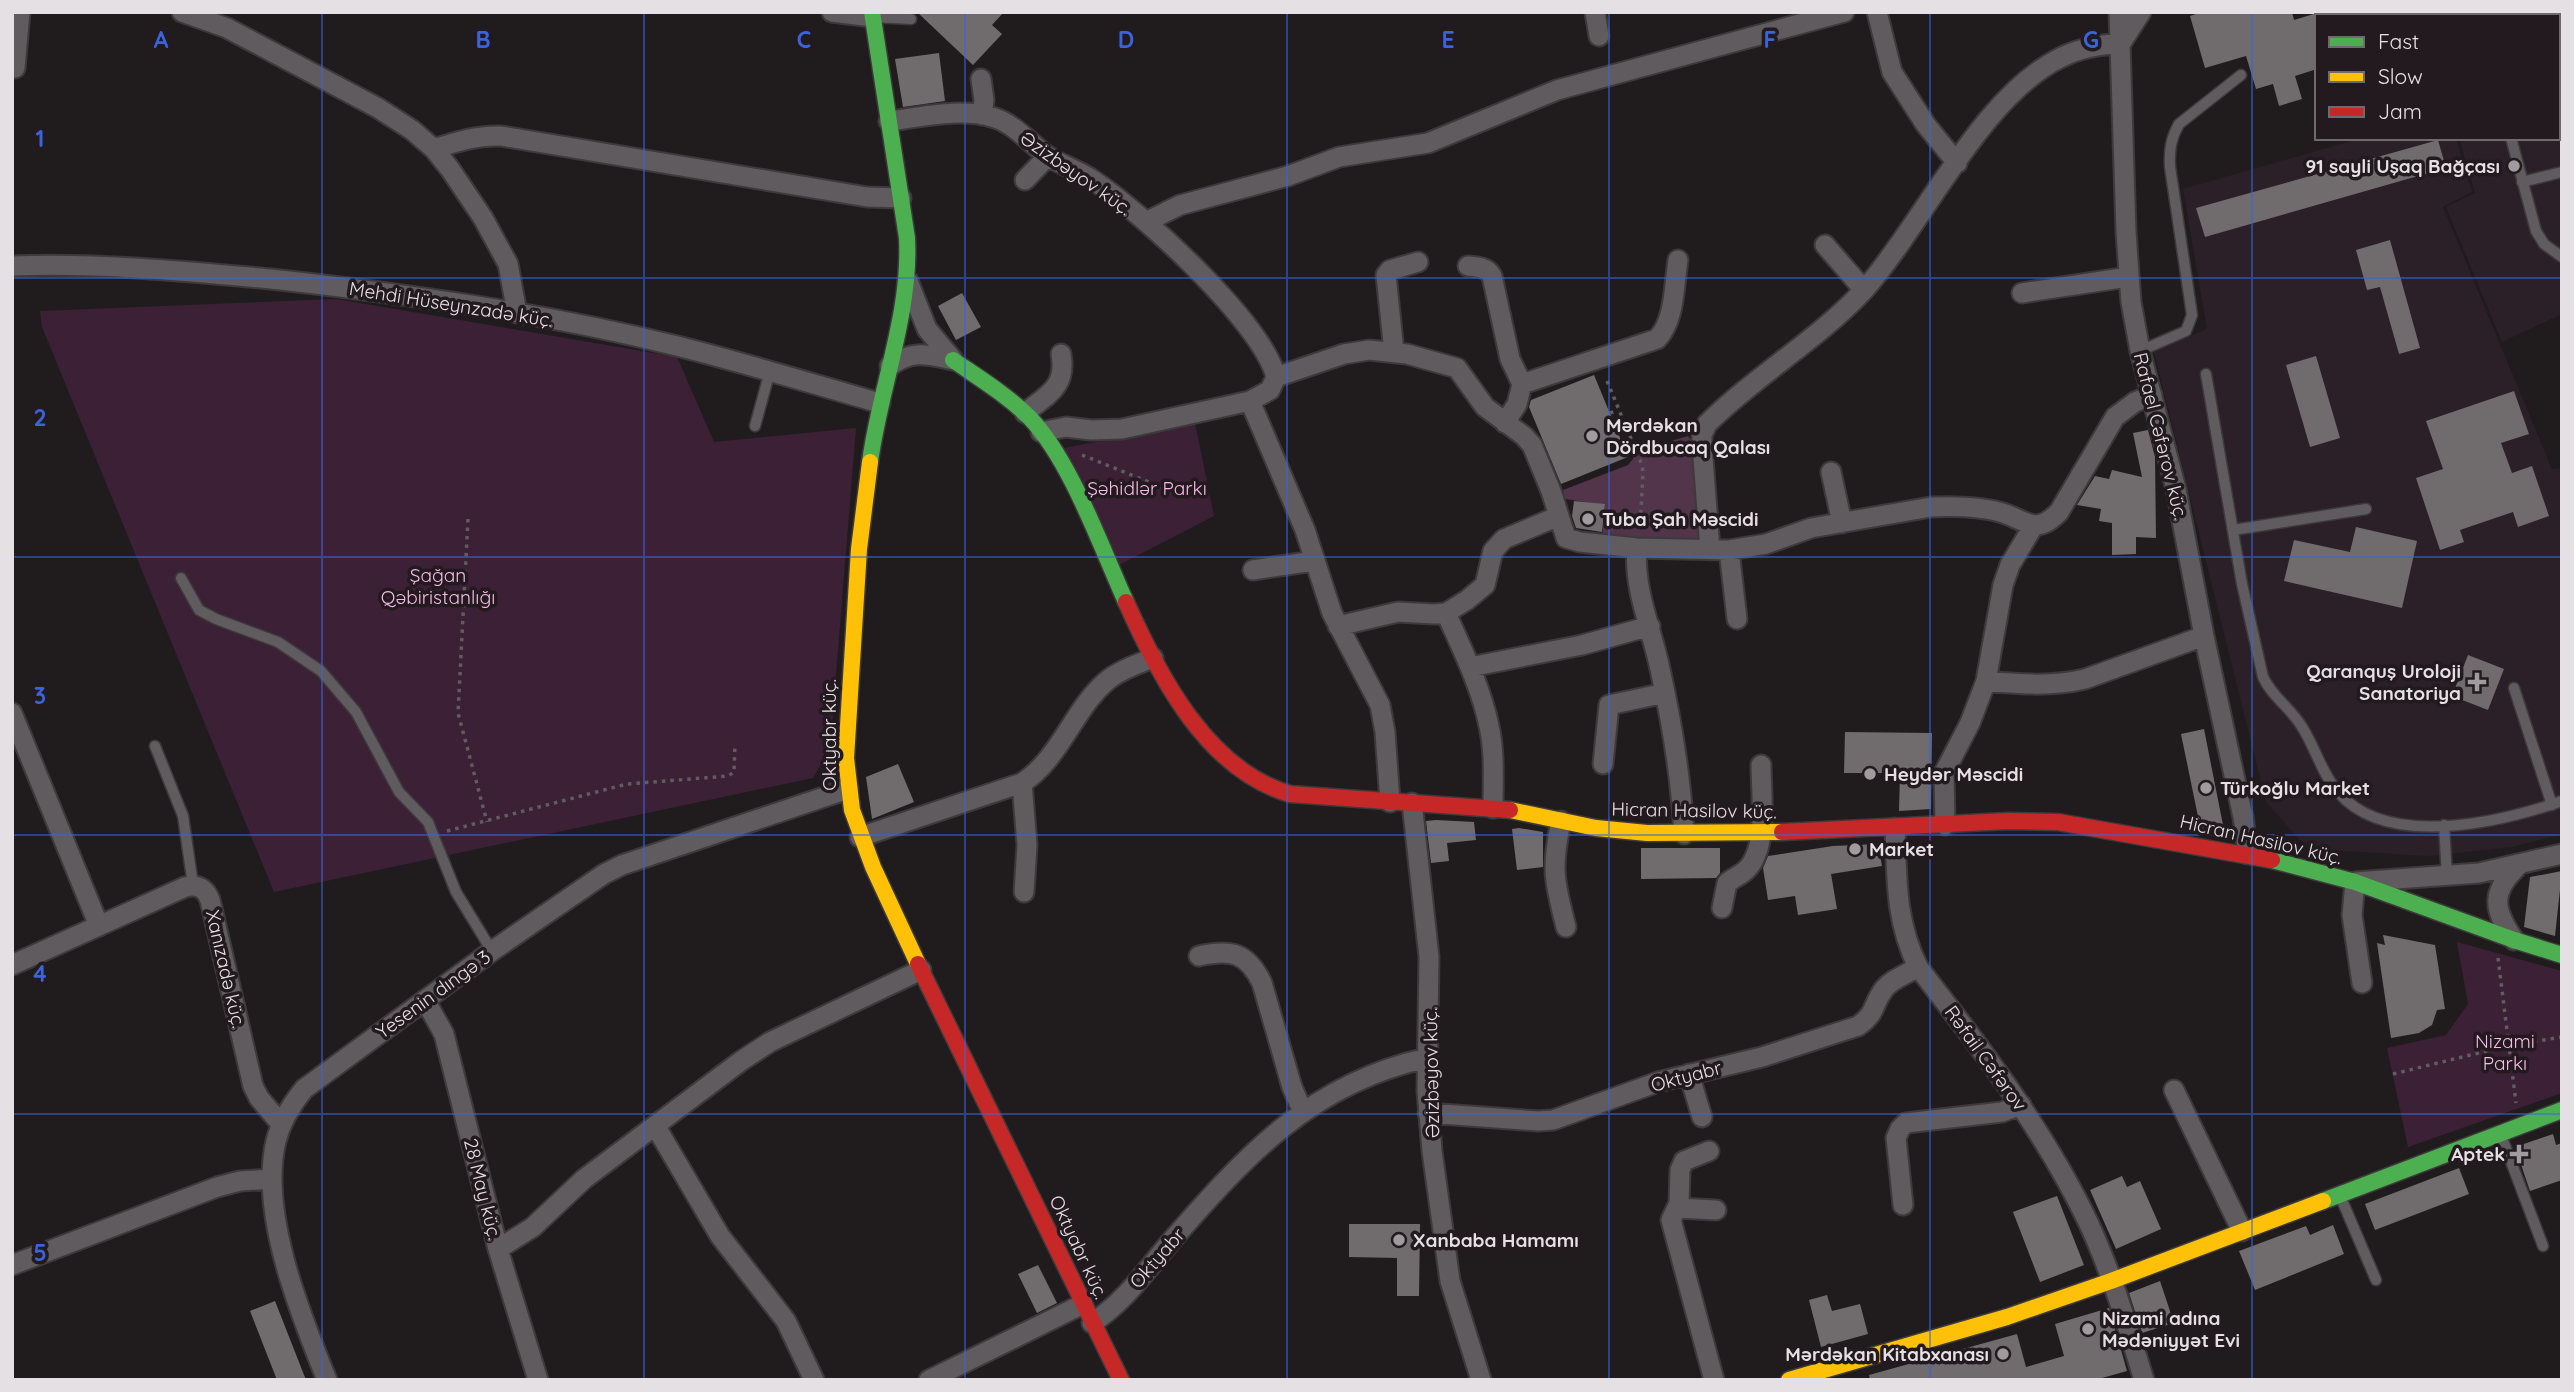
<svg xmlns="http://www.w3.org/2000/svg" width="2574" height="1392" viewBox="0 0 2574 1392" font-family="Quicksand,sans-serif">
<rect width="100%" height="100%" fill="#201c1e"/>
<!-- built -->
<path fill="#2b1f28" d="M2424 12H2562V314L2502 342 2446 207 2475 193 2459 138H2558V16H2425Z
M2362 138H2456L2472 192 2443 207 2552 469 2562 468V834L2512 847 2428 856 2308 849 2266 802 2154 352 2207 329 2183 189Z"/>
<!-- green -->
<path fill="#3c2035" d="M336 299 677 357 714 442 856 428 830 748 813 778 274 892 42 327 40 311Z
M1195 423 1214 516 1119 565 1064 448Z
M2457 942 2562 971V1093L2408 1147 2387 1048 2446 1035 2468 1004Z"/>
<!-- forest -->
<path fill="#53354b" d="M1688 436 1696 448 1702 541 1602 539 1605 505 1565 499 1563 490 1628 465 1633 459V452Z"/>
<!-- building -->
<path fill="#706c6e" d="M917 12H1004L992 25 1002 34 973 65Z
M2202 12H2292L2294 20 2317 13V69L2295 76 2302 99 2279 106 2273 84 2256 89 2246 56 2205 68 2190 16Z
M939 53 945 101 903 107 895 59Z
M2438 140 2446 168 2205 237 2196 208Z
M2390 240 2420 348 2399 354 2380 287 2367 290 2356 250Z
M962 293 981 327 956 340 938 306Z
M2316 356 2340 438 2310 447 2286 365Z
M1594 375 1628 457 1561 484 1529 407 1531 400Z
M2514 391 2529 434 2501 443 2512 473 2532 466 2549 516 2518 527 2513 512 2460 530 2464 542 2440 550 2416 478 2443 469 2426 421Z
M2148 430 2155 457 2156 538 2136 537V554L2112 555V523L2099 521 2101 509 2077 505 2095 476 2109 479 2112 470 2142 477 2133 433Z
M1574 501 1605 504 1602 532 1576 528 1572 516Z
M2356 527 2417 541 2402 608 2284 581 2294 540 2350 552Z
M2468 655 2504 669 2488 710 2452 696Z
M2204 729 2225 835 2201 831 2181 734Z
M1845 732 1932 733 1931 809 1899 811 1900 773H1844Z
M898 764 914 802 872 819 866 777Z
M1436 820 1474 822 1476 840 1447 843 1449 861 1431 863 1426 821Z
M1519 828 1543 832V867L1517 870 1512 829Z
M1878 844 1882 866 1831 874 1837 909 1798 915 1795 896 1768 900 1763 868 1768 856 1833 846Z
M1641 848H1720V873L1716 878 1641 879Z
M2562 871 2555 936 2524 927 2530 877Z
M2383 935 2435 945 2445 1009 2437 1010 2432 1025 2419 1033 2391 1038 2377 943 2385 945Z
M2553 1134 2556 1145 2562 1143V1180L2530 1191 2515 1147Z
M2459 1168 2469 1194 2375 1230 2365 1204Z
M2122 1176 2127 1187 2140 1181 2161 1229 2116 1249 2090 1190Z
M2057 1196 2084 1265 2040 1282 2013 1212Z
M1349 1224H1420L1419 1296H1397V1258L1349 1257Z
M2333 1225 2344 1254 2255 1290 2239 1251 2306 1226 2310 1235Z
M1038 1265 1057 1303 1037 1313 1018 1274Z
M2160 1281 2174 1323 2142 1333 2129 1293Z
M1827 1295 1832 1311 1860 1304 1868 1334 1821 1347 1809 1300Z
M275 1301 306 1380H277L250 1311Z
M2109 1308 2127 1371 2095 1380H1870L1869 1375 2017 1334 2026 1367 2064 1356 2055 1324Z"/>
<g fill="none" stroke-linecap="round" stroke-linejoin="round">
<!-- lane casing -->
<g stroke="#3d3a3c" stroke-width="13">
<path id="lane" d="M2436 12 2437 16
M873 17 911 19
M2558 73 2562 72
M2511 138 2536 231 2544 244 2562 257
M2522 182 2562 172
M2140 351 2186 331 2192 315 2170 167C2169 150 2171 138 2179 124L2241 75
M2206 374 2242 584 2263 677C2272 697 2291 708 2302 727 2315 747 2322 774 2338 792 2387 850 2501 822 2562 801
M755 426 770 371
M2233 530 2366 509
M181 578 199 610 216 619 278 642 321 671 356 712 399 792 428 822 456 892 492 951
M2514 688 2552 805
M155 746 183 816 193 885
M2444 825 2447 876
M2502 1138 2543 1246
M2341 1198 2376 1280"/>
</g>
<!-- street casing -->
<g stroke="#3d3a3c" stroke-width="23">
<path id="street" d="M182 12 227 28 378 108 412 130 434 149 450 169 483 218 508 264 517 313
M832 12 872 17
M1595 12 1599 36
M1877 12 1892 72 1926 125 1957 163
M2119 12 2126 232 2131 302 2140 351 2176 489 2204 636 2243 817 2248 854
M15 68 20 12
M981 79 984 100 982 115
M889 121C921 117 963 107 995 118 1014 124 1030 143 1046 155 1061 165 1078 170 1093 180 1142 213 1262 322 1276 377
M434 149C456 142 477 135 501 136L867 197 901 198
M1025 180 1048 156
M1146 222 1180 205 1288 176 1339 157 1428 143 1557 90 1844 12
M1825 245 1864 290
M12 266C99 263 184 271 271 279 407 294 544 313 677 346 745 363 813 384 880 403
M1468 266C1478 267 1487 267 1492 276L1510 359 1522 384 1517 404 1505 423
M2022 293 2128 277
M1394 352 1386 275 1390 270 1418 262
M890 366C913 349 928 355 953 360L927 329 908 281
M1522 384 1657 339C1675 321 1674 285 1678 260
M1250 401 1305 530 1332 613 1380 705 1385 732 1390 802
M1025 413C1048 394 1067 387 1061 354
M1041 432 1066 427 1091 430 1122 429 1250 401 1270 390 1276 377 1344 354 1369 350 1407 354 1457 368 1485 407 1524 436 1532 445 1551 491 1566 538 1580 542 1637 548 1729 550 1766 544 1811 528 1931 507C1955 506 1980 506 2003 513 2013 516 2025 524 2035 525 2045 525 2052 519 2059 512L2115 417 2135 402 2152 395
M1831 472 1842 523
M1637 548C1633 588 1652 630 1660 669 1672 723 1681 779 1684 834
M1710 550 1702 445V435L1707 424C1756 375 1819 339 1865 289 1924 222 1981 97 2060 58 2079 48 2100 45 2121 43L2141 12
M1729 550 1737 619
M1253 570 1314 561
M1446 613C1462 649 1481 687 1489 726 1495 753 1493 781 1493 808
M1338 626 1398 612 1434 614 1446 613 1467 600 1485 585 1493 551 1504 539 1559 516
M1470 667 1582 645 1650 626
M1986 681C2020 684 2051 687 2085 679L2204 636
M12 713 99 926
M1603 764 1609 705 1665 693
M1022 783 1027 845 1024 892
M1412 803 1429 957 1427 1091 1432 1151 1450 1281 1481 1380
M1561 821C1551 868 1554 881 1566 927
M1945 825 1944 773 1970 723 1986 681 2003 585 2010 565 2034 525
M1895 828C1897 879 1895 920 1918 967 1981 1048 2045 1131 2089 1224 2112 1274 2128 1328 2144 1380
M860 837 1022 783C1061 758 1074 707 1109 679 1122 669 1138 664 1153 658
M1722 908 1727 883C1733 878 1741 875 1746 870 1769 849 1761 793 1761 765
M2514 940C2493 909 2490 892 2519 865
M1199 956C1231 949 1247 952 1262 983L1292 1087 1302 1110
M12 965 185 887C198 884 205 888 210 900L253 1086 259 1098 281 1124
M2362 983 2352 915 2355 882 2479 873 2562 854
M425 1000 444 1034 498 1249 538 1380
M1689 1074 1702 1117
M2174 1090 2242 1231
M1428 1113 1538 1121 1553 1120 1658 1082 1762 1057 1858 1026C1877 1013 1872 1005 1884 989 1892 979 1907 974 1918 967
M656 1127 720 1236 786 1321 814 1380
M1709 1151 1684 1161 1680 1170 1679 1203 1671 1220 1714 1380
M1903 1205 1896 1138 1900 1129 1906 1123 2002 1112 2021 1105
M1677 1208 1716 1210
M498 1249 533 1227 584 1179 741 1061 770 1042 921 970
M12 1265 217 1187 240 1181 272 1179
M1092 1323C1125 1302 1148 1268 1173 1239 1247 1154 1312 1083 1427 1058
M327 1380C300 1314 259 1212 276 1141 281 1121 291 1105 304 1089L492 951 604 874 622 865 848 789
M929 1380 1083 1304"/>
</g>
<!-- fast casing -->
<g stroke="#3d3a3c" stroke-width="19">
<path id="fast" d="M953 360C979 378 1007 395 1030 418 1071 461 1101 547 1126 602
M870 462C880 387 911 314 907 238L872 12
M2272 860 2355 882 2514 940 2562 955
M2323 1201 2562 1110"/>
</g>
<!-- slow casing -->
<g stroke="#3d3a3c" stroke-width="19">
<path id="slow" d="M870 462 859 549 846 758 852 810 873 867 918 964
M1510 810 1596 828 1647 833 1782 832
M1789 1380 2007 1317 2111 1281 2323 1201"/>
</g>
<!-- jam casing -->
<g stroke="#3d3a3c" stroke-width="19">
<path id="jam" d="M1126 602C1159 676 1207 770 1290 794L1510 810
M1782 832 2008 821 2058 822 2272 860
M918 964 1121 1380"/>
</g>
<!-- path -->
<path stroke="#605d5f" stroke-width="3.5" stroke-dasharray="3.5 5" stroke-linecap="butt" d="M1607 381 1642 465 1643 473 1640 529
M1610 413 1618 410
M1082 455 1181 495
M468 519 458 713 487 822
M447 831 627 784 728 776 734 772 735 744
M2498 958 2516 1103
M2393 1074 2507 1046 2562 1037"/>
<!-- lane -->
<use href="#lane" stroke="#5f5b5e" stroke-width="10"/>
<!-- street -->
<use href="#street" stroke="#5f5b5e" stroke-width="19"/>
<!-- fast -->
<use href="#fast" stroke="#4caf50" stroke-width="16"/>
<!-- slow -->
<use href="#slow" stroke="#ffc107" stroke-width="16"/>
<!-- jam -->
<use href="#jam" stroke="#c62828" stroke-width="16"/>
</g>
<!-- grid -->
<path fill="none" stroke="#3b64da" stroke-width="2" stroke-opacity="0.55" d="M322 12V1380M644 12V1380M965 12V1380M1287 12V1380M1609 12V1380M1930 12V1380M2252 12V1380M12 278H2562M12 557H2562M12 835H2562M12 1114H2562"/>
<!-- markers -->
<g fill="#a09b9e" stroke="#221a1f" stroke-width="2.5">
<circle cx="2514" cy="166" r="7"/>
<circle cx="1592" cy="436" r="7"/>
<circle cx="1588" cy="519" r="7"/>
<path d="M2473.5 671.5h7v7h7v7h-7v7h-7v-7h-7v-7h7z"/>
<circle cx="1870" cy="774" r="7"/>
<circle cx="2206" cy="788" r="7"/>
<circle cx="1855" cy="849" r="7"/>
<path d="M2515.5 1143.5h7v7h7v7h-7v7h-7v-7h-7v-7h7z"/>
<circle cx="1399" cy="1240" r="7"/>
<circle cx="2088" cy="1329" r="7"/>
<circle cx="2003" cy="1354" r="7"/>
</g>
<g text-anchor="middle" stroke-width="7" stroke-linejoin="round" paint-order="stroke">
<!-- poi labels -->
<g font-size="19" font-weight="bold" fill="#e5e0e3" stroke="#221a1f" text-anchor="start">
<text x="2500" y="173" text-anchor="end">91 sayli Uşaq Bağçası</text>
<text x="1606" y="432">Mərdəkan<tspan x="1606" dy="22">Dördbucaq Qalası</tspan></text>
<text x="1602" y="526">Tuba Şah Məscidi</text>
<text x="2461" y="678" text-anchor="end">Qaranquş Uroloji<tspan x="2461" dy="22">Sanatoriya</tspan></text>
<text x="1884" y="781">Heydər Məscidi</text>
<text x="2220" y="795">Türkoğlu Market</text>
<text x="1869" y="856">Market</text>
<text x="2505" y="1161" text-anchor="end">Aptek</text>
<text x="1413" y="1247">Xanbaba Hamamı</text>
<text x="2102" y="1325">Nizami adına<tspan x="2102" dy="22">Mədəniyyət Evi</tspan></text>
<text x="1989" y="1361" text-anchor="end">Mərdəkan Kitabxanası</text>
</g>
<!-- street labels -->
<g font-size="19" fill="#e5e0e3" stroke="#221a1f">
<text transform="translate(1076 173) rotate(35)" y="7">Əzizbəyov küç.</text>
<text transform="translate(451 304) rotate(9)" y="7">Mehdi Hüseynzadə küç.</text>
<text transform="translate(2161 436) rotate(76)" y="7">Rafael Cəfərov küç.</text>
<text transform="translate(829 735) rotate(-90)" y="7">Oktyabr küç.</text>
<text transform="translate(1694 810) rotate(1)" y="7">Hicran Hasilov küç.</text>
<text transform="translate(2261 839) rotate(13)" y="7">Hicran Hasilov küç.</text>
<text transform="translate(226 969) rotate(77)" y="7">Xanızadə küç.</text>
<text transform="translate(433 994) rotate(-36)" y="7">Yesenin dıngə 3</text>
<text transform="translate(1986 1058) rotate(54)" y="7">Rəfail Cəfərov</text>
<text transform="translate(1431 1073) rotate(-91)" y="7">Əzizbəyov küç.</text>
<text transform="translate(1686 1076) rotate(-15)" y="7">Oktyabr</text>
<text transform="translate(483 1189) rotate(76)" y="7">28 May küç.</text>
<text transform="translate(1079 1247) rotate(65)" y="7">Oktyabr küç.</text>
<text transform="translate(1157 1258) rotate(-49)" y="7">Oktyabr</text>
</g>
<!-- park labels -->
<g font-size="19" fill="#fabbe8" stroke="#221a1f">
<text x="1147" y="495">Şəhidlər Parkı</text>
<text x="438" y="582">Şağan<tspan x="438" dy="22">Qəbiristanlığı</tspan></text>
<text x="2505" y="1048">Nizami<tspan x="2505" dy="22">Parkı</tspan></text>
</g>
</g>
<g font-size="23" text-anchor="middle" font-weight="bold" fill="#3b64da" stroke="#221a1f" stroke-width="7" stroke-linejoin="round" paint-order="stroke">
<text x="161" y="48">A</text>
<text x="483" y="48">B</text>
<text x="804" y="48">C</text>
<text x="1126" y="48">D</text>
<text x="1448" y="48">E</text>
<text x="1770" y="48">F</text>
<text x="2091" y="48">G</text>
<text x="40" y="147">1</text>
<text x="40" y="426">2</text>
<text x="40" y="704">3</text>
<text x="40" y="982">4</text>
<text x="40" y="1261">5</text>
</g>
<!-- border -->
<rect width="2574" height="1392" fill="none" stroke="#e5e0e3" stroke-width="28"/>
<!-- legend -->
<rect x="2315" y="14" width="245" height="126" fill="#221a1f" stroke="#70696d" stroke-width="2"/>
<rect x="2329" y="37" width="35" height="10" fill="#4caf50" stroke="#70696d" stroke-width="2"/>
<text x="2378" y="49" font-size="21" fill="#e5e0e3">Fast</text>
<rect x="2329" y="72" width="35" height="10" fill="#ffc107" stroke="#70696d" stroke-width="2"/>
<text x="2378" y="84" font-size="21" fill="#e5e0e3">Slow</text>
<rect x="2329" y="107" width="35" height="10" fill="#c62828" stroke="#70696d" stroke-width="2"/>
<text x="2378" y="119" font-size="21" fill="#e5e0e3">Jam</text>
</svg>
